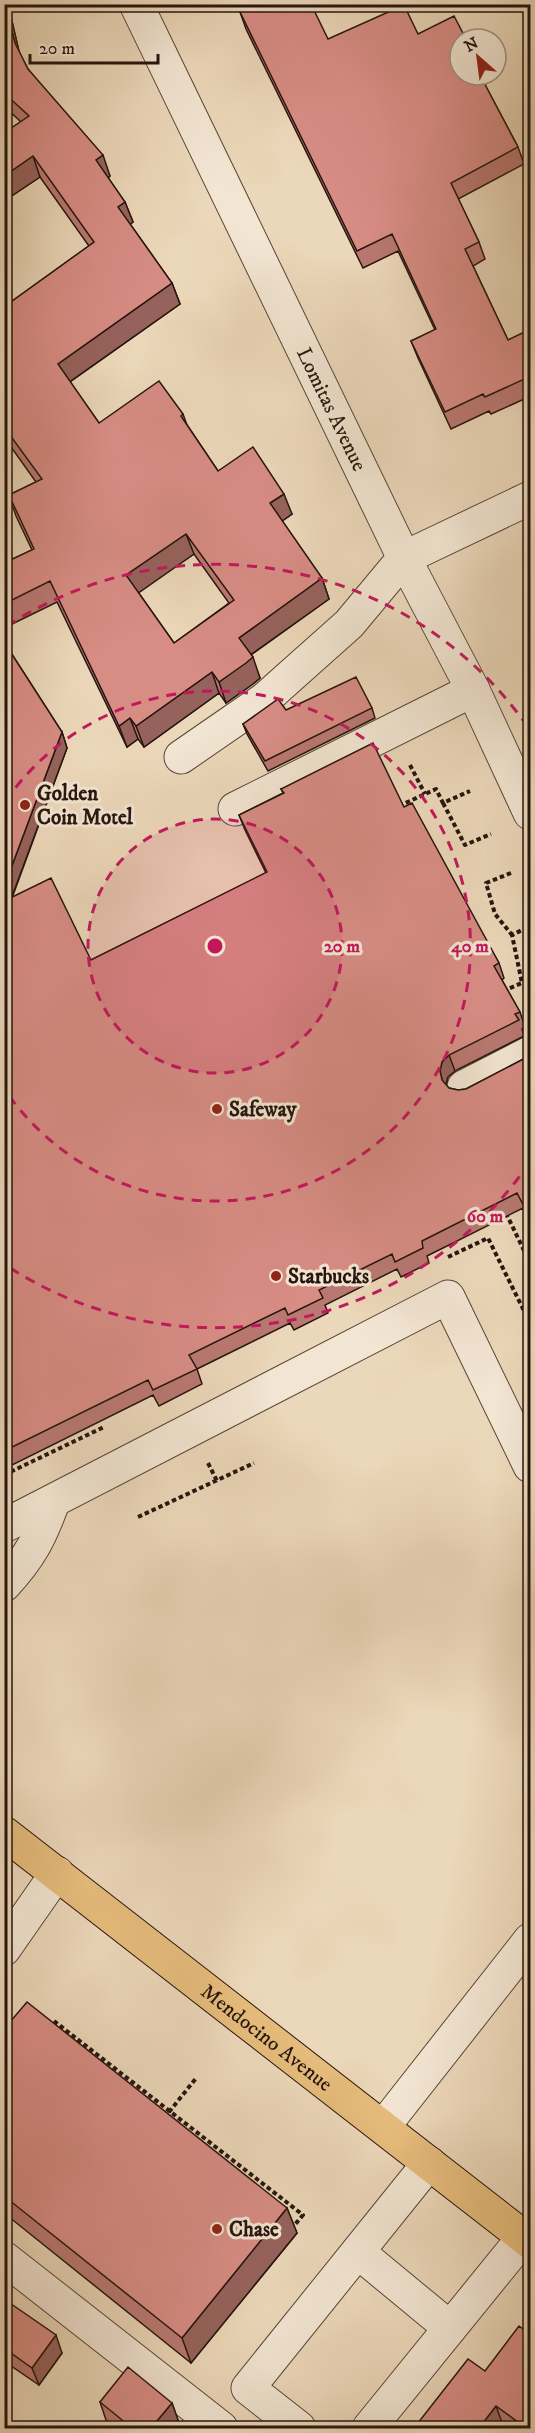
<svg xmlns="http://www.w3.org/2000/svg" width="535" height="2433" viewBox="0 0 535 2433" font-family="'IM FELL DW Pica',serif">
<rect width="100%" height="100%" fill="#ebd7b9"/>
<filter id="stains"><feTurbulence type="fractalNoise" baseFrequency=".00333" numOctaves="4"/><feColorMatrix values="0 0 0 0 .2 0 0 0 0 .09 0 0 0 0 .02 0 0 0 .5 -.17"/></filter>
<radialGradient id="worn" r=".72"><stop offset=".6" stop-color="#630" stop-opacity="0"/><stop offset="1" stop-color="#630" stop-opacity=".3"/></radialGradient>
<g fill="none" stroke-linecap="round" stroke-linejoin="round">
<!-- minor casing -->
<g stroke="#574639" stroke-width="35">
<g id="minor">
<path id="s1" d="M136 4 404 558 473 690 530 813"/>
<path d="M181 757 265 699 294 673 349 624 404 558 530 498"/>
<path d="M235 809 473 690"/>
<path d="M464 1087 530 1053"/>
<path d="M4 1526 448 1297 530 1466"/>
<path d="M4 1585C30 1557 40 1538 53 1502"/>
<path d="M4 1949 57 1873"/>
<path d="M383 2127 530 1940"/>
<path d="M358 2252 450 2328"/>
<path d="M4 2258 221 2428"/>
<path d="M299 2428 248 2388 429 2163"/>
<path d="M369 2428 524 2237"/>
</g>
</g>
<!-- major casing -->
<g stroke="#26150e" stroke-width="35">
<g id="major">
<path id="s2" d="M4 1833 530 2242"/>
</g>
</g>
<!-- path -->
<path stroke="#26150e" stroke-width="4" stroke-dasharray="4.5 3" stroke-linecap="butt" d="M410 765 425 794
M443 803 465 845 491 834
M399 806 436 789 443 803 470 791
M511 873 486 883 495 914 512 935
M503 991 522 983 512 935 530 926
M506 1213 530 1263
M448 1257 488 1238 530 1323
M208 1463 217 1481
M4 1475 104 1427
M138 1517 254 1463
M54 2021 303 2215 292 2228
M169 2112 197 2077"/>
<!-- minor -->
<use href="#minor" stroke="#f2e5d2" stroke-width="33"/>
<!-- major -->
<use href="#major" stroke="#e6bc7c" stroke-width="33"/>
</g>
<!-- wall -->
<path fill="#b97872" stroke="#26150e" stroke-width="1.5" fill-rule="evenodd" d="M4 4H8L19 52 28 69 110 176 108 178 125 202 133 222 130 224 172 283 180 304 70 382 99 423 183 414 187 425 218 471 292 514 282 521 322 578 329 599 251 655 260 678 253 684 226 703 219 693 144 747 138 739 127 747 57 602 4 628V563L32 550 16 516 9 495 36 482 4 437V307L89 246 40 177 4 201V133L21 122 5 107ZM194 554 229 603 174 643 138 592Z
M240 12 328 39 418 34 460 75H482L486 84 485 85 518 147 524 164 458 199 479 242 485 259 473 266 508 340 531 329V396L491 414 489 411 451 429 418 358 411 341 435 330 398 251 363 268 246 29Z
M4 642 62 732 67 748 12 898 91 960 266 873 245 830 239 815 283 793 281 789 404 807 499 963 504 978 502 980 520 1012 525 1027 522 1029 524 1036 455 1071 448 1077 446 1085 449 1088 458 1090 466 1089 531 1055V1224L523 1208 427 1256 429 1263 401 1277 397 1269 325 1305 328 1313 294 1330 290 1323 197 1369 202 1384 159 1406 153 1395 6 1468 4 1464Z
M372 708 375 718 268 771 247 734 243 724 286 710Z
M4 2029 287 2208 297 2233 191 2363 4 2213Z
M4 2299 62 2353 39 2385 4 2361Z
M485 2371 531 2428H414Z
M100 2402 172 2403 178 2420 171 2428H117L106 2420Z"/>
<!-- shaded-wall -->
<path fill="#96625c" stroke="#26150e" stroke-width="1.5" d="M5 4H8L22 64 15 43Z
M103 155 110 176 103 181 96 160Z
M33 156 40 177 4 201V176Z
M125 202 133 222 125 228 118 207Z
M172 283 180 304 65 385 58 364Z
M284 494 292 514 278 524 270 503Z
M186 534 194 554 134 596 126 575Z
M322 578 329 599 246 658 239 638Z
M253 657 260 678 253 684 226 703 219 682Z
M212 672 219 693 144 747 136 726Z
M130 718 138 739 127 747 119 726Z
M62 732 67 748 4 918V887Z
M449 1055 455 1071 448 1077 445 1087 442 1080 440 1071 442 1062Z
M287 2208 297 2233 191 2363 182 2338Z
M56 2335 62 2353 39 2385 32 2368Z
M172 2403 178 2420 171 2428H151Z
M496 2406 504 2428H479Z"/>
<!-- building -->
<path fill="#d78c84" stroke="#26150e" stroke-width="1.5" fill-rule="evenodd" d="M4 4 15 43 28 69 103 155 96 160 125 202 118 207 172 283 58 364 99 423 159 381 183 414 181 416 218 471 253 447 284 494 270 503 322 578 239 638 253 657 246 663 219 682 212 672 136 726 130 718 119 726 50 581 4 604V563L34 549 9 495 42 479 4 427V307L94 242 33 156 4 176V133L29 116 4 93ZM186 534 234 600 174 643 126 575Z
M255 4H311L328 39 404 5 418 34 454 16 466 39H460V75H480L518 147 451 183 479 242 465 249 508 340 531 329V376L485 397 483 394 445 412 411 341 436 329 392 234 357 251 240 12Z
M531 590V598L527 591Z
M4 642 62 732 4 887Z
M356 677 372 708 265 761 243 724 278 699 286 710Z
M373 743 404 807 412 803 499 963 494 966 520 1012 515 1014 519 1020 449 1055 442 1062 440 1071 442 1080 449 1088 458 1090 466 1089 531 1055V1220L517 1193 422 1241 423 1248 395 1262 392 1254 319 1290 323 1298 288 1315 285 1308 189 1355 197 1369 153 1390 148 1380 4 1451V995L7 994 4 990V901L51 878 91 960 267 872 239 815 284 793 281 789Z
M27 2002 287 2208 182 2338 4 2196V2029Z
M4 2299 56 2335 32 2368 4 2348Z
M519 2326 531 2335V2426L528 2428H526L496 2406 479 2428H414L468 2359 485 2371Z
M128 2367 172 2403 151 2428H132L100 2402Z"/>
<!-- distance rings -->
<circle cx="215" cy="946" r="127" fill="#c2185b" fill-opacity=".12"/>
<g fill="none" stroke="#c2185b" stroke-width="3" stroke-dasharray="10 8">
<circle cx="215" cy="946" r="127"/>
<path d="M5 802A255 255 0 1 1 5 1090"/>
<path d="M530 1162A382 382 0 0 1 7 1266M7 626A382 382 0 0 1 530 730"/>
</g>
<!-- markers -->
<g fill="#8f2418" stroke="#f2e5d2" stroke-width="2">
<circle cx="25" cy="805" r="6"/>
<circle cx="217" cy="1109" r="6"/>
<circle cx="276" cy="1276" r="6"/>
<circle cx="217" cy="2229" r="6"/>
</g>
<g text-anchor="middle" stroke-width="6" stroke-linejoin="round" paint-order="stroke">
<!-- street labels -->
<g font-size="21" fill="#26150e" stroke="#f2e5d2">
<text dy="7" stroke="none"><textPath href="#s1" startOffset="450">Lomitas Avenue</textPath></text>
<text dy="7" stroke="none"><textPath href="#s2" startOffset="333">Mendocino Avenue</textPath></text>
</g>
<!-- poi labels -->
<g font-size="21" font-weight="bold" fill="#26150e" stroke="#f2e5d2" text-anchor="start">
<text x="37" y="800">Golden<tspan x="37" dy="24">Coin Motel</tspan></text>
<text x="229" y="1116">Safeway</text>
<text x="288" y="1283">Starbucks</text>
<text x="229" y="2236">Chase</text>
</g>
</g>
<circle cx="215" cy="946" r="9" fill="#c2185b" stroke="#f2e5d2" stroke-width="3"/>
<g font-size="18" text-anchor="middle" font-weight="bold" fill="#c2185b" stroke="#f2e5d2" stroke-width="6" stroke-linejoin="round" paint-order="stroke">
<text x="342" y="952">20 m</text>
<text x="470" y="952">40 m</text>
<text x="485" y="1222">60 m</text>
</g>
<!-- margin -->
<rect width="535" height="2433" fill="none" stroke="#ebd7b9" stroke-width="24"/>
<rect x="6" y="6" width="523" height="2421" fill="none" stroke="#26150e" stroke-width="3"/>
<rect x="12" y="12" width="511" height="2409" fill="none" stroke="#26150e" stroke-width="1.5"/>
<!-- north arrow -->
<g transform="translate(478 57) rotate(332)"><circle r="28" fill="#f2e5d2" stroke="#a09284" stroke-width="1.5"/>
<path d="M0-4.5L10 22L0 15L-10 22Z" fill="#8f2418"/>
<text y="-9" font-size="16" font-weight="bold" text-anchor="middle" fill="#26150e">N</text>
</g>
<!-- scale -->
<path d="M30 54v9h128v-9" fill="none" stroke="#26150e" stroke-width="3"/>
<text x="39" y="54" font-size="18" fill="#26150e" stroke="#f2e5d2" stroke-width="4.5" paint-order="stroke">20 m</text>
<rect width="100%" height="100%" filter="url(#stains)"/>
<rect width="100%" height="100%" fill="url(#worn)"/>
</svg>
